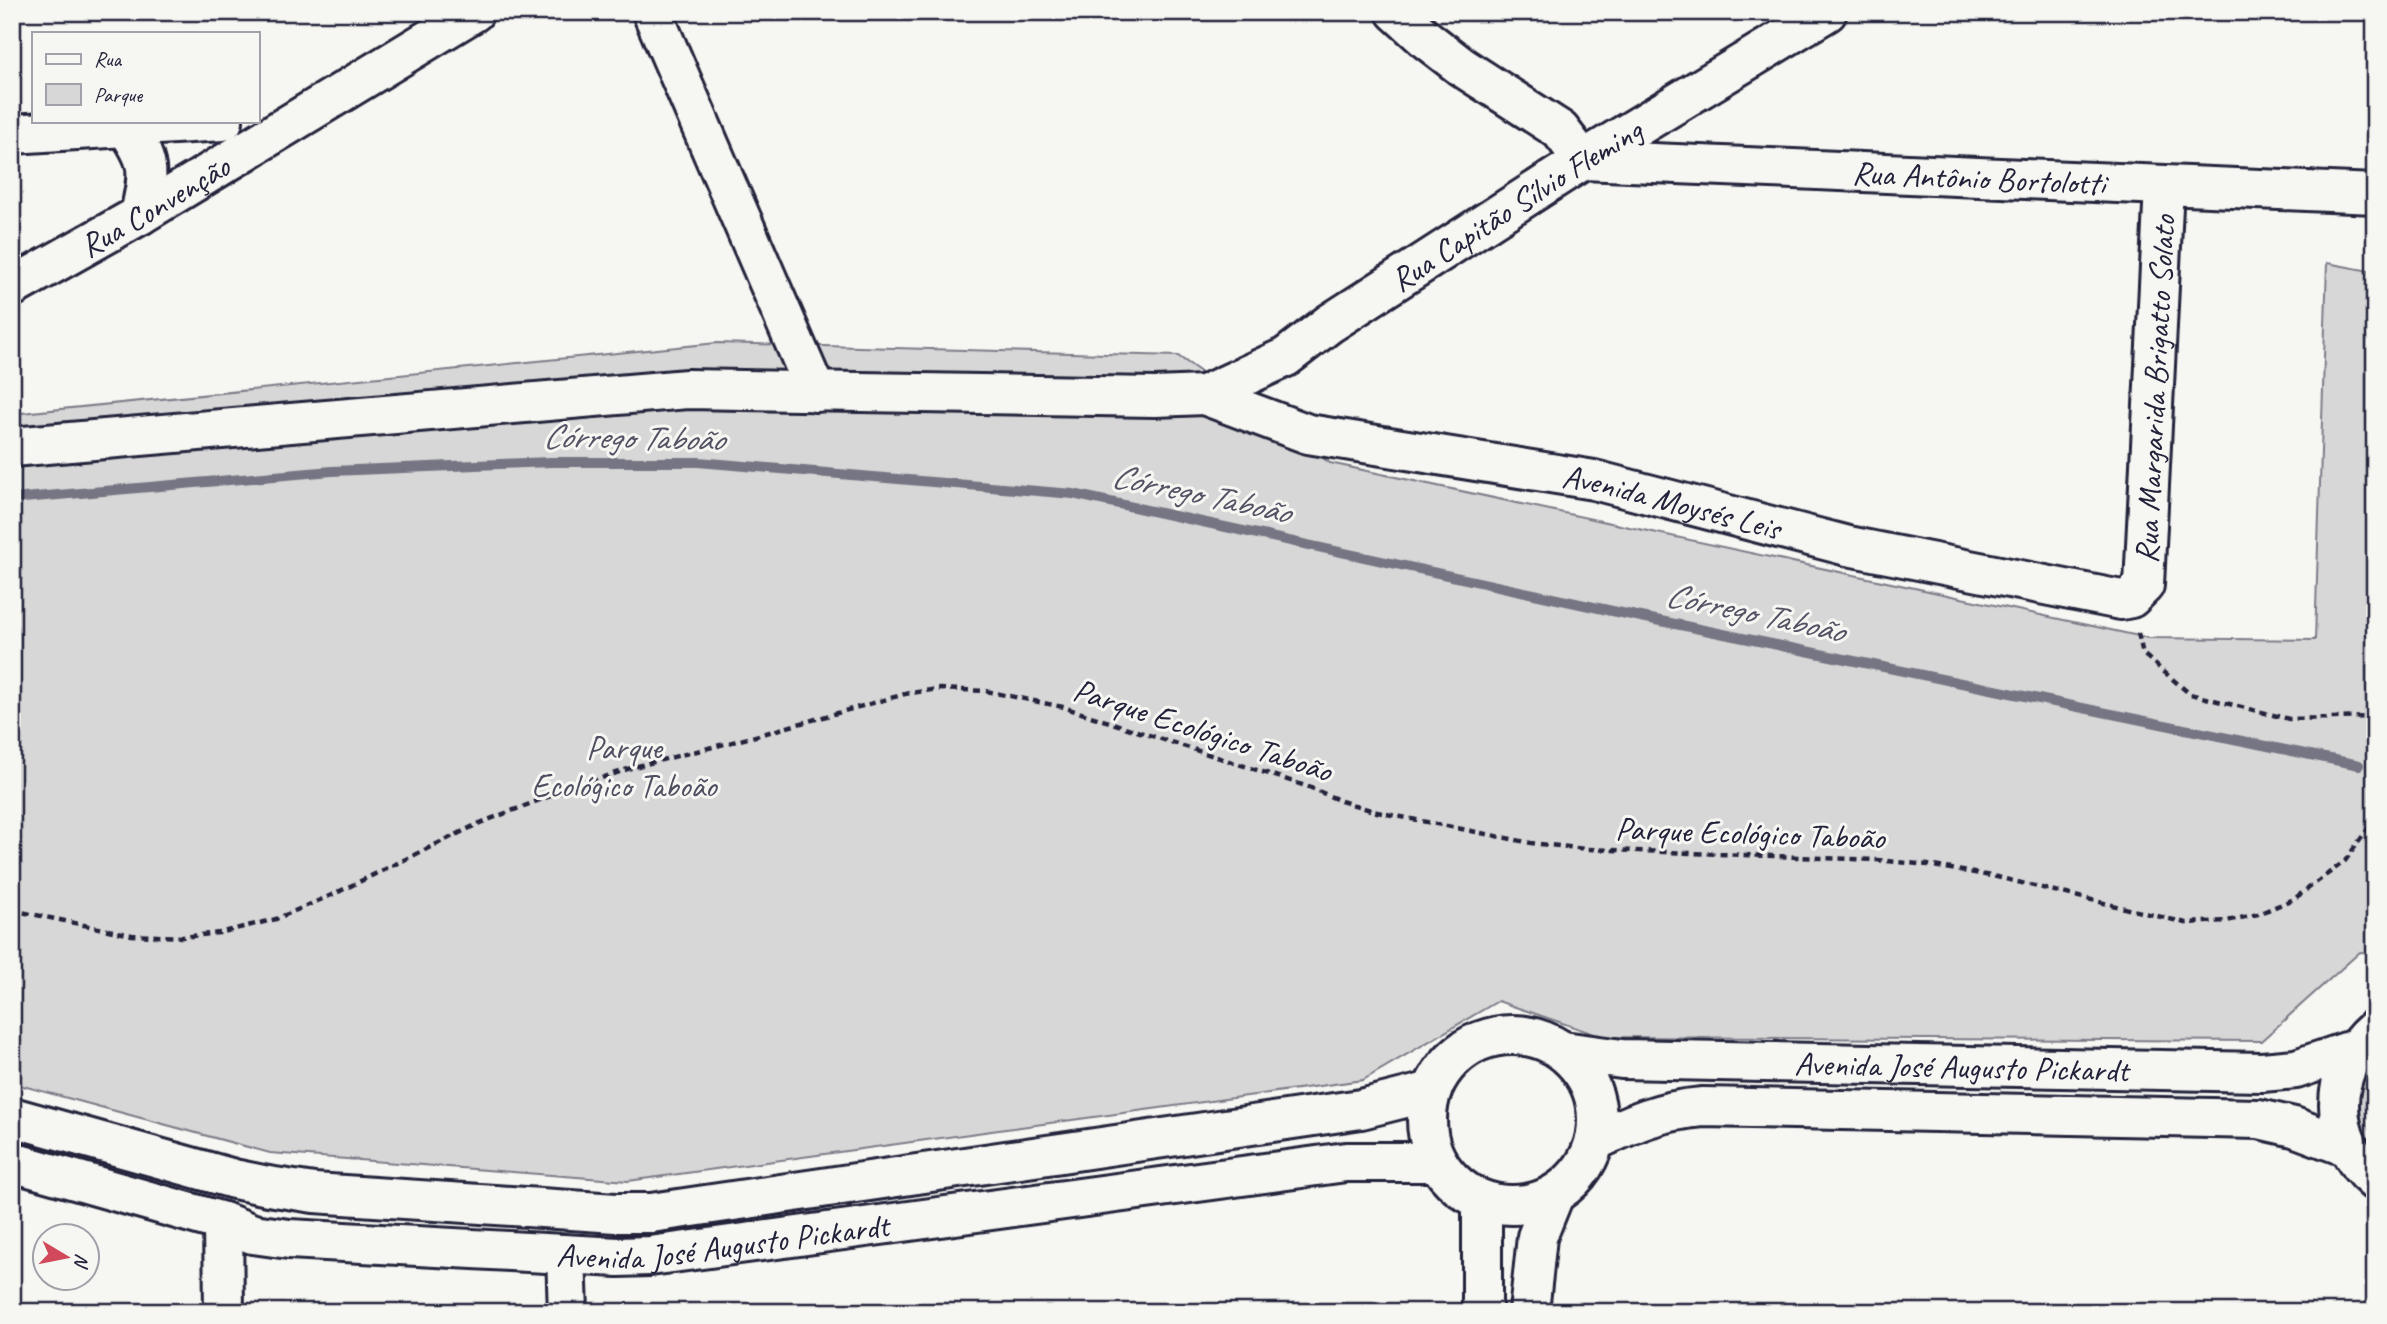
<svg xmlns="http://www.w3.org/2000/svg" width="2387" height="1324" viewBox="0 0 2387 1324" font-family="Caveat,sans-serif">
<rect width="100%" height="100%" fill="#f6f6f2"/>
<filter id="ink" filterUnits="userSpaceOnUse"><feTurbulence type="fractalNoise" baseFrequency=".0143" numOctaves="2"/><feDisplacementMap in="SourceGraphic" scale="14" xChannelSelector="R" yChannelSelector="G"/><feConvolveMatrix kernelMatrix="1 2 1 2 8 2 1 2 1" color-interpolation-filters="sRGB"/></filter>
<g filter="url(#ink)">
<!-- green -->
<path fill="#d7d7d7" stroke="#7c7c89" stroke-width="2" d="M2327 263 2375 272V953L2360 952 2261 1041 1603 1037 1498 1001 1363 1080 628 1181 270 1153 12 1083V414L717 343 1178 356 1330 463 2148 638 2315 640Z
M2375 1052V1158L2361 1137 2357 1087Z"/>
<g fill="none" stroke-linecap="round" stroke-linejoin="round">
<!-- stream -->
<path stroke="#757583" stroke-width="10" d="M12 499 332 471 551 462H698L1073 494 1617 612 2359 765"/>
</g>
<!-- building -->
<path fill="#c2c2c4" stroke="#22223b" stroke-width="2" d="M2300 1307V1312H2230L2229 1309Z"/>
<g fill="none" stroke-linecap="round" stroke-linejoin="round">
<!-- minor casing -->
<g stroke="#22223b" stroke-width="44">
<g id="minor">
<path d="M652 12 816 392"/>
<path d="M1396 12 1427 40 1462 67 1560 130 1583 160"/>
<path d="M126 127C152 164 149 172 140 215"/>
<path d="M12 134 223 121"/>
<path id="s1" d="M1583 160 2375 194"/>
<path id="s2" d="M12 287 140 215 474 12"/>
<path id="s3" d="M1204 395 1308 434 1594 480 1848 546 2121 600 2131 598 2144 585 2164 186"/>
<path id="s4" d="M12 447 687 389 1155 397 1204 395 1286 357 1329 324 1583 160 1827 12"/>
<path d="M2375 1029C2327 1069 2327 1141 2375 1181"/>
<circle cx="1512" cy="1120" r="85"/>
<path id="s5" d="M1563 1051 1622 1059 2262 1072 2296 1069 2355 1049"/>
<path d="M12 1117 234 1179 268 1186 314 1193 616 1213H651L1361 1109 1432 1091"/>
<path d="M1595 1141C1635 1122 1658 1111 1703 1107L2259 1119 2294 1127 2347 1147"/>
<path id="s6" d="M12 1162 223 1222 253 1234 289 1239 618 1257 650 1256 1346 1162H1438"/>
<path d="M223 1222 224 1312"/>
<path d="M566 1255 568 1312"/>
<path d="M1482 1312V1200"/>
<path d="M1529 1312 1537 1237 1554 1195"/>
</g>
</g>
<!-- path -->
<path stroke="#22223b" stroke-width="4.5" stroke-dasharray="7 5" stroke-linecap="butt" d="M2138 633 2143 654 2190 694 2289 719 2375 717
M12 910 132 935 182 937 219 933 276 919 334 894 480 823 558 793 634 767 752 737 905 694 938 689 986 691 1063 707 1309 787 1341 801 1377 812 1531 843 1586 849 1877 860 1928 865 1997 877 2186 923 2227 921 2258 914 2294 899 2345 861 2375 819
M2375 932 2369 967H2375"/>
<!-- minor -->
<use href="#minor" stroke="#f6f6f2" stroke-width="38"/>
</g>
</g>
<g text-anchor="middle" stroke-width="6" stroke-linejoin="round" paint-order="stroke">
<!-- street labels -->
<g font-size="33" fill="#22223b" stroke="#f6f6f2">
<text dy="12" stroke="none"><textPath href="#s1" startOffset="396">Rua Antônio Bortolotti</textPath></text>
<text dy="12" stroke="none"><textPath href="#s2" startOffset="164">Rua Convenção</textPath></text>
<text dy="12" stroke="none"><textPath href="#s4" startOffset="1561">Rua Capitão Sílvio Fleming</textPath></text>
<text dy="12" stroke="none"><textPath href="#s3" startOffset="1166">Rua Margarida Brigatto Solato</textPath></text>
<text dy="12" stroke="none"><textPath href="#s3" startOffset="481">Avenida Moysés Leis</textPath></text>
<text transform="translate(1203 729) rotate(18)" y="12">Parque Ecológico Taboão</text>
<text transform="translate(1750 832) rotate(2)" y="12">Parque Ecológico Taboão</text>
<text dy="12" stroke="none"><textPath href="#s5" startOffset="399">Avenida José Augusto Pickardt</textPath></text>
<text dy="12" stroke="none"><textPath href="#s6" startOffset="723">Avenida José Augusto Pickardt</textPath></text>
</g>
<!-- park labels -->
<g font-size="33" fill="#4f4f62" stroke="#f6f6f2">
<text x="624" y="759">Parque<tspan x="624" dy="38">Ecológico Taboão</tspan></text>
</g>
<!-- water labels -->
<g font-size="35" font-style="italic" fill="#535365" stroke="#f6f6f2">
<text transform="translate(633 437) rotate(1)" y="12">Córrego Taboão</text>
<text transform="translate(1201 493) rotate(12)" y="12">Córrego Taboão</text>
<text transform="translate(1755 612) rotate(12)" y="12">Córrego Taboão</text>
</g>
</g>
<!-- margin -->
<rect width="2387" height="1324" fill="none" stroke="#f6f6f2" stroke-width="42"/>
<rect x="21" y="21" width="2345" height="1282" fill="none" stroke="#22223b" stroke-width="2.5" filter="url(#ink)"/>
<!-- legend -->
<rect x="32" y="32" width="228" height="91" fill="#f6f6f2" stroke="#a1a1a9" stroke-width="2"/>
<rect x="46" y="54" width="35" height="10" fill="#f6f6f2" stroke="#a1a1a9" stroke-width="2"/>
<text x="94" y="66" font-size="21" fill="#22223b">Rua</text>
<rect x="46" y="84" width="35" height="21" fill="#d7d7d7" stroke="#a1a1a9" stroke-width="2"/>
<text x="94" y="102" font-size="21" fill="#22223b">Parque</text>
<!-- north arrow -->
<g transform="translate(66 1257) rotate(100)"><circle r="33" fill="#f6f6f2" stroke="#a1a1a9" stroke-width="2"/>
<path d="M0-5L12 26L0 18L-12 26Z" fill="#d1495b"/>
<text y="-10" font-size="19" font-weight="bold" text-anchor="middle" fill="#22223b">N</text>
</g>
</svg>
